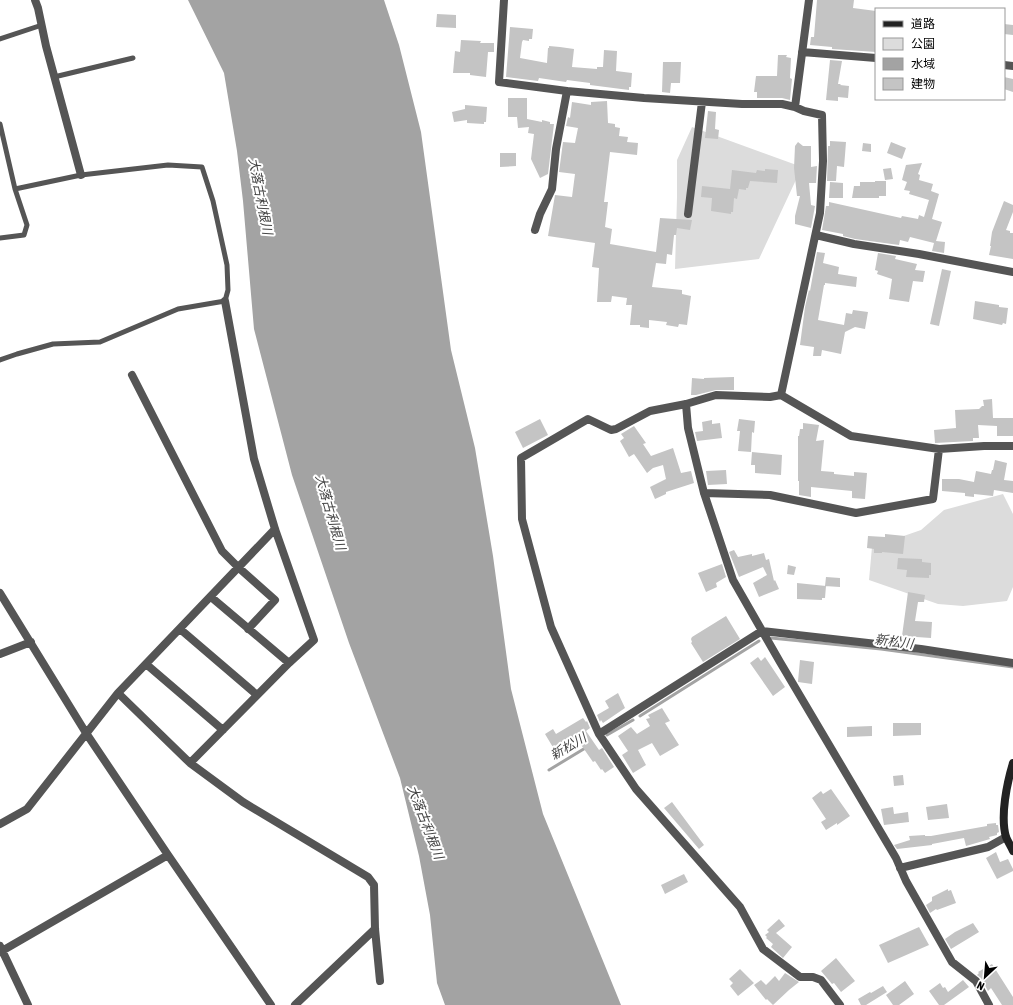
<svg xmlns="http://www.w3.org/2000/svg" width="1013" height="1005" viewBox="0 0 1013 1005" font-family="'Asap Condensed','Noto Sans JP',sans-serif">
<rect width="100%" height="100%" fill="#fff"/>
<!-- green -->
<path fill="#dcdcdc" d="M692 127 802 167 759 259 675 269 677 197V160Z
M1003 494 1013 514V587L1007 601 963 606 938 604 869 580 872 547 921 530 944 510Z"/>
<!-- water -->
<path fill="#a3a3a3" d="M188 0H384L399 45 421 132 451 350 475 448 493 556 511 689 543 814 621 1005H445L437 983 430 915 419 856 400 778 349 643 292 475 254 329 243 201 237 151 224 73Z"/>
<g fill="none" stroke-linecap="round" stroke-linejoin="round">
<!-- stream -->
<path stroke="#a3a3a3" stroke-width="3" d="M771 638 881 649 1013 667
M640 716 759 641
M607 735 633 720
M549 770 587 747"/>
</g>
<!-- building -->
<path fill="#c4c4c4" d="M817 0H854L853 8 876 11V52L832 49V47L810 45 811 37H814Z
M437 14 456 15V28L436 27Z
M1004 24 1013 25V35L1004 34Z
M510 27 533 29 532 39H529V41L523 40 522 42 520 58 547 63 548 48H549V46L560 47 574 49 572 67 597 69V67H603L604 50 617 51 616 71 632 73 631 87H629V90L590 85V83L567 80 566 82 539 78 538 81 506 77Z
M461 40 481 41 480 43H494V52H488L486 77 470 75V73H453L455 51 460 52Z
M778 55H787L786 57 791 58 790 78 792 79 790 100 782 98H757V92H754L756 76H777Z
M830 60 842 61 838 84H841L840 85 849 86 848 98 838 97V101L826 100Z
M663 62H681L680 83H671L670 93 662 92Z
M1004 77 1013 79V92L1004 89Z
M508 98H527V119L542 122V120L550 122V124H554L548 174 540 178 531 159 534 134 528 133 529 127 518 128 517 117H508Z
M607 101 608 123 615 124V127L620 128 619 136 628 137 627 142 638 143 637 155 610 152 604 202H608L605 227 612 229 610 244 656 252 660 218 692 220 690 230 677 228 676 235H674L672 255 667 254 666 264 656 263 652 287 682 290V294L691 296 687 325 679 324 678 327 666 325 667 322 649 320V328L640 327V325H630L632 305H626L627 298 612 296 611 302H597L599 268 592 267 595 243 548 236 555 195 572 197 575 174 559 172 563 142 575 143 578 128 566 126 568 117 570 118 572 102 591 105V102Z
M465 105 487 107 486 122H484V124L467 123V120L454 122 452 112 465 109Z
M708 111 716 112 715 129 719 130 718 139 705 138Z
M830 141 846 142 845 155 844 167 837 166 836 181H827L828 146H830Z
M798 142 803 146H811V167L817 166 816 183H809L811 205 815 206 811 228 795 224V216L800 196H797L794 168 795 146Z
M891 142 906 148 902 159 887 153Z
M863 143 871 144V152L862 151Z
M500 153H516V166L500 167Z
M922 163 918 174 920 175 919 180 933 184 931 191 939 194 932 219 942 222 936 241 945 242 944 253 932 251 934 243 910 237 908 242 900 240 899 245 855 239 843 236V234L822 230 826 206H829V202L901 218 902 216 918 219 919 215 924 217 929 200 909 194 910 191 904 190 907 182 902 180 906 165Z
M891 168 893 179 885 180 883 169Z
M765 169 778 170 777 183 750 181 748 188H746V190L739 189 737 199 734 198 733 212H731V214L711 211 712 198 701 197 702 186 730 189 732 170 756 173 757 170 765 171Z
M875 181H886V196H879V198H852L854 186H860V182H875Z
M830 182 843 183V198H829Z
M1004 201 1013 205V212L1006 230 1010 231V233H1013V259L989 255 991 246H990L992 232Z
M817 252 825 253 823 263 839 267 838 274 857 277 856 287 825 283V285H824L818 320 844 325 846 313 852 314 853 310 868 312 865 329 855 327 845 332 841 354 822 350 821 356H813L814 347 800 345 805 307 809 290 810 291Z
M878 253 896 256 895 259 917 264 915 270 925 271 923 282 913 281 909 302 889 299 892 279 877 274 878 271 875 270Z
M942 269 951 271 939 326 930 324Z
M975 301 999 305V307L1008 308 1006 324 1003 323 1002 325 973 319Z
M734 377V390H716L696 395H691L692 378 704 379V378Z
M992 399 993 418H1013V436H997V426L978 425 979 438H973V441L935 443 934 430 956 428 955 410 979 409 982 406H984L983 400Z
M540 419 548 435 523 448 515 432Z
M739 419 755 421 754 433 752 432 751 452 738 451 740 431H737Z
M712 420V424L720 423 722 438 697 441 695 432 703 431 702 422Z
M803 423 819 425 816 441 824 440 821 471 834 472V474L854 476V472L867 473 865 499 852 498V491L811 487V497L799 495V481H798V436H799L800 429H803Z
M634 426 646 443 643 444 651 456 673 448 681 473 691 471 694 483 666 492V494L655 499 650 487 666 479 663 465 653 468 647 473 634 454 629 457 620 441 624 438 621 434Z
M752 452 782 455 781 475 755 473V465H751Z
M995 460 1007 463 1004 480 1013 481V493L994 490 993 496 974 494V497L965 496V493L942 491V479H959L974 482 976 471 991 474 992 470H993Z
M726 470 727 484 708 485 706 471Z
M885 534 905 536 903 554 882 552V553H874V549L867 548 868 536 885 537Z
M734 550 738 557 752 554V556L764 553 766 560 769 559 774 581 775 580 779 589 759 597 753 583 767 575 763 567 739 577 729 552Z
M898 558 922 559V562L931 563V575H929V578L906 577 907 570 897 569Z
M722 564 726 577 716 583 717 587 706 592 698 573Z
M788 565 796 567 794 575 787 574Z
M826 577 840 578V587L825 586Z
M797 583 826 586 825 598H822V600L797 599Z
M908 592 925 595 924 602H918L915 621 932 622 931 638 902 636Z
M726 616 740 639 703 662 691 643 692 642 691 639 692 637Z
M758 657 761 661 765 657 785 687 773 696 750 663Z
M800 660 814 662 812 684 798 682V681Z
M618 693 625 708 603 723 601 720 600 722 597 715 609 708 605 701Z
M662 708 670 721 665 723 679 745 660 756 652 743 638 750 646 765 633 773 622 755 628 751 618 736 631 727 637 734 650 726 646 719 650 718 648 715Z
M583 718 586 722 587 721 590 728 586 731 599 750 602 748 614 767 605 773 602 769 601 770 595 761 593 762 577 739 570 743 569 741 554 749 545 734 553 729 556 734Z
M893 723H921V735L893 736Z
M872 726V736L847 737V727Z
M903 775 904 785 894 786 893 776Z
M831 789 850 816 837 825V823L826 830 821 822 826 819 812 798 821 791 823 794Z
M672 802 704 845 699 849 664 808Z
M947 804 949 818 928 820 926 807Z
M893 807 894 814 908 812 909 822 884 825 881 809Z
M996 823V825H998L999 832 997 833V835L989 837 990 839 966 846 964 838 932 844V845L897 849 894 845 910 840 909 836 925 835V836H931L987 826V824Z
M996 852 1000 862 1008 859 1013 869V871L997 879 986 858Z
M684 874 688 882 665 894 661 885Z
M948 889V891L951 890 956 903 937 910 936 909 930 913 926 905 932 901V897Z
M779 919 785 926 776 933 792 947 783 958 771 947 773 944 766 938 767 937 765 935 769 932 767 930Z
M973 923 979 932 951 949 945 939 955 932Z
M919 927 929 945 888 963 879 945Z
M836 958 855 981 841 992 834 983 832 984 821 971Z
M992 964 1013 997V1005H1002L991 988 988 991 981 978 977 975 979 973 978 972Z
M740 969 754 983 738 996 730 986 733 983 729 979Z
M785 973 799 982 789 990 773 1005 767 999 766 1000 754 985 761 980 766 985 775 976 779 981Z
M963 980 969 987 944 1005H939L929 991 940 983 943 988 945 987 948 992Z
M905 981 914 994 899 1005H893L886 995Z
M883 986 887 992 866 1005H861L858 999 870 992 871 993Z"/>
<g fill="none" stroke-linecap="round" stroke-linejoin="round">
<!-- service -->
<path stroke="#555" stroke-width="5" d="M0 39 42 25
M54 77 133 58
M0 124 15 189
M0 238 24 235 27 225 15 189 81 175 168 165 202 167 213 201 227 265 228 290 225 301 178 309 100 342 53 344 17 354 0 360"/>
<!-- minor -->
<path stroke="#555" stroke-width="8" d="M35 0 38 8 46 46 81 175
M504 0 499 82 567 91 644 98 742 104H782L795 107 804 111 822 115 823 161 820 213 781 395
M802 52 876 58
M1004 65 1013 66
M795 107 809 0
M688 214 702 102
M535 230 540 214 552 189 556 149 567 91
M816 235 854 244 919 254 1013 272
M132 375 222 551 239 568 275 600 248 629
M686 404 688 428 704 493 733 580 780 662 896 858 906 881 952 962 976 981 989 1005
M704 493 770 495 856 513 933 499 939 449
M0 593 86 733 168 855 271 1005
M211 597 289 663
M180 629 257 695
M0 654 31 642
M146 664 223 730
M118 693 190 763 243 802 368 877 374 885 375 929 380 981
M599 734 762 631 921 649 1013 663
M190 763 289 663 314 640 275 529 254 459 225 301
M0 824 27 809 118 693 275 529
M900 868 988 847 1006 837
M0 946 28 1005
M0 952 168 855
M295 1005 375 929
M840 1005 821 980 813 977H800L763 949 740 907 636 789 599 734 551 627 522 519 521 458 588 419 611 430 616 429 650 411 686 404 716 395 770 397 781 395 851 436 939 449 984 446H1013"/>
<!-- secondary -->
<path stroke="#222" stroke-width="8" d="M1013 763C1007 783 1000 816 1006 837 1008 842 1011 846 1013 851"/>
</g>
<g text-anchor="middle" stroke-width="4" stroke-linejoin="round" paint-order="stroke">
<!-- water labels -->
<g font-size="13" font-style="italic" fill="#444" stroke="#fff">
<text transform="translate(261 196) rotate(79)" y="5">大落古利根川</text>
<text transform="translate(331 512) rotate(74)" y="5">大落古利根川</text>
<text transform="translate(894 641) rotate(7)" y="5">新松川</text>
<text transform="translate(568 746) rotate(-31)" y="5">新松川</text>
<text transform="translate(426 822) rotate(69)" y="5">大落古利根川</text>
</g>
</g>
<!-- legend -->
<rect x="875" y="8" width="130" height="92" fill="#ffffff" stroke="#999999"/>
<rect x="883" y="21" width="20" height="6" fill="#222222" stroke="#999999"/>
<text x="911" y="28" font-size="12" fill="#000000">道路</text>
<rect x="883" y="38" width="20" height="12" fill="#dcdcdc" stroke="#999999"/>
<text x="911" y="48" font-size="12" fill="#000000">公園</text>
<rect x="883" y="58" width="20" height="12" fill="#a3a3a3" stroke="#999999"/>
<text x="911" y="68" font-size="12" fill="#000000">水域</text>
<rect x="883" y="78" width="20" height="12" fill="#c4c4c4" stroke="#999999"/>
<text x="911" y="88" font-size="12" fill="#000000">建物</text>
<!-- north arrow -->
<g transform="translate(985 977) rotate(206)" stroke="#ffffff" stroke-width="3" paint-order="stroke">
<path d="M0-3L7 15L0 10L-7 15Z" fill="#000000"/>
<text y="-6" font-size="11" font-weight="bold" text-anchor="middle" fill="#000000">N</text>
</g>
</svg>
